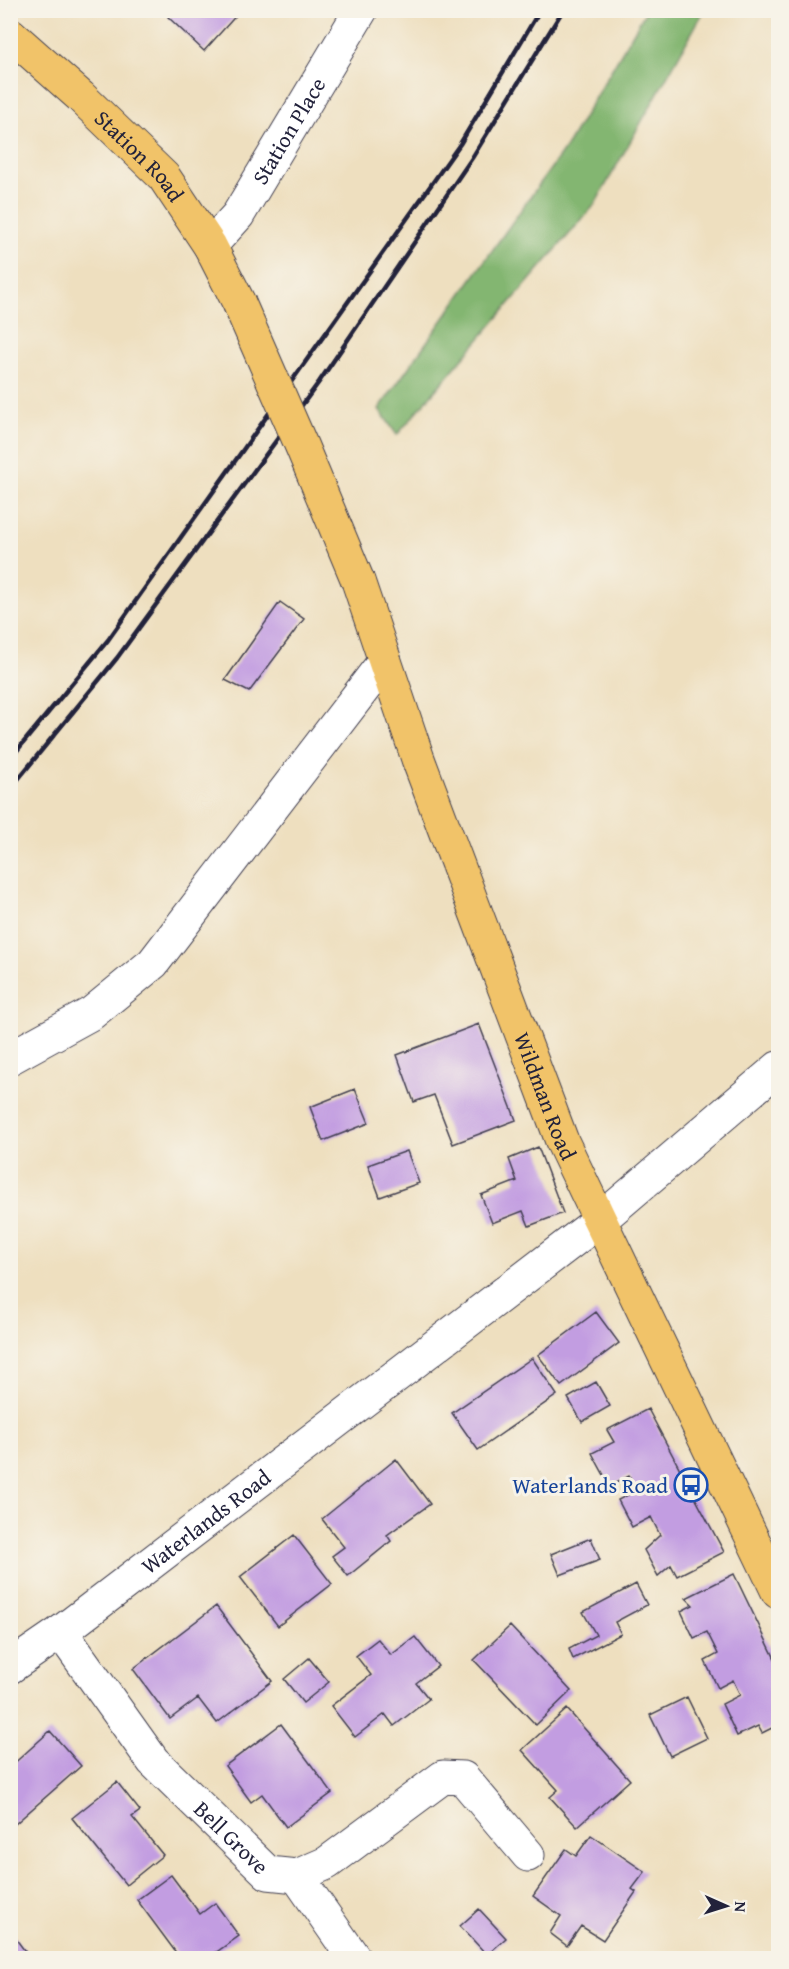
<svg xmlns="http://www.w3.org/2000/svg" width="789" height="1969" viewBox="0 0 789 1969" font-family="'Gentium Book Plus',serif">
<rect width="100%" height="100%" fill="#f7f3e8"/>
<filter id="ink" filterUnits="userSpaceOnUse"><feTurbulence type="fractalNoise" baseFrequency=".0167" numOctaves="2"/><feDisplacementMap in="SourceGraphic" scale="12" xChannelSelector="R" yChannelSelector="G"/><feConvolveMatrix kernelMatrix="1 2 1 2 8 2 1 2 1" color-interpolation-filters="sRGB"/></filter>
<filter id="wash" filterUnits="userSpaceOnUse"><feTurbulence type="fractalNoise" baseFrequency=".008" numOctaves="4" result="noise"/><feDisplacementMap in="SourceGraphic" scale="24" xChannelSelector="R" yChannelSelector="G"/><feGaussianBlur stdDeviation="1.35" result="paint"/><feColorMatrix in="noise" values="0 0 0 0 0 0 0 0 0 0 0 0 0 0 0 0 0 1.4 0 .05"/><feComposite in="paint" operator="in"/></filter>
<g filter="url(#wash)">
<rect width="100%" height="100%" fill="#eedfbf"/>
<!-- forest -->
<path fill="#83b671" stroke="#526c56" stroke-width="1.5" d="M646 11H704L595 204 397 435 379 409 566 147Z"/>
<g id="blocks">
<!-- building -->
<path fill="#c29de1" d="M174 10H241L204 51 168 17Z
M280 602 304 619 249 692 225 680Z
M479 1024 516 1120 453 1144 434 1095 414 1102 397 1055Z
M355 1089 369 1123 323 1141 310 1107Z
M538 1147 563 1213 529 1226 523 1211 492 1223 481 1195 517 1181 509 1159Z
M407 1151 419 1183 380 1197 368 1165Z
M596 1312 619 1343 561 1386 538 1355Z
M532 1358 557 1395 478 1450 452 1413Z
M596 1382 610 1406 582 1422 568 1398Z
M648 1409 724 1552 677 1576 671 1565 658 1576 644 1550 660 1535 651 1517 632 1527 618 1500 636 1491 629 1476 610 1486 592 1453 614 1442 607 1430Z
M396 1459 430 1504 387 1535 391 1541 348 1576 332 1556 344 1547 322 1519Z
M294 1535 332 1584 278 1626 240 1577Z
M591 1538 600 1560 560 1575 551 1554Z
M734 1574 778 1665V1725L762 1733 758 1726 737 1736 722 1704 740 1695 733 1680 718 1688 705 1661 718 1654 707 1632 694 1638 681 1611 693 1605 686 1598Z
M636 1584 647 1605 615 1622 621 1634 573 1659 569 1649 596 1635 583 1612Z
M216 1606 272 1681 217 1723 198 1698 170 1719 133 1669Z
M510 1626 571 1691 536 1725 474 1660Z
M415 1637 438 1666 416 1683 429 1699 394 1726 385 1714 355 1737 331 1706 371 1675 356 1656 378 1639 391 1655Z
M309 1658 329 1682 303 1703 284 1679Z
M687 1697 707 1738 670 1756 650 1715Z
M567 1709 630 1780 577 1827 550 1797 558 1790 522 1750Z
M281 1724 332 1793 286 1827 262 1794 251 1802 225 1766Z
M50 1731 81 1766 15 1824 10 1819V1767Z
M117 1782 140 1811 132 1817 163 1855 126 1885 72 1818Z
M591 1835 645 1872 632 1889 636 1892 603 1940 581 1926 567 1946 550 1933 561 1916 533 1896 566 1849 576 1856Z
M171 1875 200 1914 215 1903 239 1936 208 1958H180L137 1900Z
M479 1909 506 1938 487 1955 460 1926Z
M13 1935 30 1958H10V1937Z"/>
</g>
</g>
<g filter="url(#ink)">
<use href="#blocks" fill-opacity="0" stroke="#413e4f" stroke-width="1.5"/>
<g fill="none" stroke-linecap="round" stroke-linejoin="round">
<!-- minor casing -->
<g stroke="#413e4f" stroke-width="35">
<g id="minor">
<path id="s1" d="M210 246 238 215 361 10"/>
<path d="M10 1058 92 1013 153 963 384 662"/>
<path id="s2" d="M61 1632 153 1761 268 1873 297 1876 327 1863 443 1777 463 1778 528 1855"/>
<path id="s3" d="M10 1667 61 1632 600 1220 778 1068"/>
<path d="M297 1876 354 1958"/>
</g>
</g>
<!-- major casing -->
<g stroke="#413e4f" stroke-width="35">
<g id="major">
<path id="s4" d="M10 34 80 96 164 177 210 246 239 303"/>
<path id="s5" d="M358 581 418 759 562 1141 778 1592"/>
</g>
</g>
<!-- minor -->
<use href="#minor" stroke="#fff" stroke-width="33"/>
<!-- major -->
<use href="#major" stroke="#f1c369" stroke-width="33"/>
<!-- rail -->
<path stroke="#22223b" stroke-width="4.5" d="M10 759 108 640 460 144 540 10
M10 789 117 658 319 382 472 158 563 10"/>
<!-- major-bridge casing -->
<g stroke="#413e4f" stroke-width="35" stroke-linecap="butt">
<path id="major-bridge" d="M239 303 302 447 358 581"/>
</g>
<!-- major-bridge -->
<use href="#major-bridge" stroke="#f1c369" stroke-width="33"/>
</g>
</g>
<!-- icons -->
<defs>
<g id="bus-ring" transform="scale(1.725)"><circle r="9.5" fill="#f7f3e8" stroke="#1a4fb4" stroke-width="1.5"/><path d="M-5-6H5V4H4V6H2V4H-2V6H-4V4H-5ZM-3.5-4V0h7V-4ZM-3.5 1.2v1.5H-2V1.2ZM2 1.2v1.5H3.5V1.2Z" fill="#1a4fb4"/></g>
</defs>
<g fill-rule="evenodd">
<use href="#bus-ring" x="691" y="1485"/>
</g>
<g text-anchor="middle" stroke-width="6" stroke-linejoin="round" paint-order="stroke">
<!-- street labels -->
<g font-size="22" fill="#22223b" stroke="#f7f3e8">
<text dy="8" stroke="none"><textPath href="#s1" startOffset="140">Station Place</textPath></text>
<text dy="8" stroke="none"><textPath href="#s4" startOffset="178">Station Road</textPath></text>
<text dy="8" stroke="none"><textPath href="#s5" startOffset="548">Wildman Road</textPath></text>
<text dy="8" stroke="none"><textPath href="#s3" startOffset="244">Waterlands Road</textPath></text>
<text dy="8" stroke="none"><textPath href="#s2" startOffset="268">Bell Grove</textPath></text>
</g>
<!-- transit labels -->
<g font-size="22" fill="#164399" stroke="#f7f3e8" text-anchor="end">
<text x="668" y="1493">Waterlands Road</text>
</g>
</g>
<!-- margin -->
<rect width="789" height="1969" fill="none" stroke="#f7f3e8" stroke-width="36"/>
<!-- north arrow -->
<g transform="translate(726 1906) rotate(93)" stroke="#f7f3e8" stroke-width="4.5" paint-order="stroke">
<path d="M0-4.5L10 22L0 15L-10 22Z" fill="#22223b"/>
<text y="-9" font-size="16" font-weight="bold" text-anchor="middle" fill="#22223b">N</text>
</g>
</svg>
